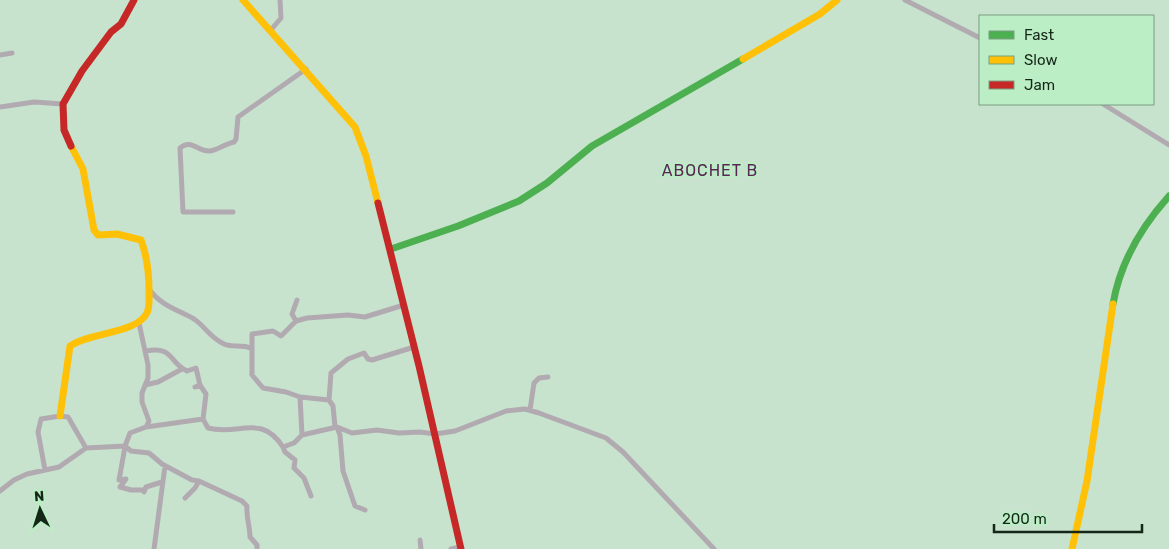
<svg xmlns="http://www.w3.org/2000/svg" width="1169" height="549" viewBox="0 0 1169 549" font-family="Rubik,sans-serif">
<rect width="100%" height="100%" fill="#c7e3cd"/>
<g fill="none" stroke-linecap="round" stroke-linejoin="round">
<!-- street -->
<path stroke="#b2aab1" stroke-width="5" d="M905 0 980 38
M270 31 281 18 280 0
M0 55 12 53
M1103 104 1169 145
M0 107 34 102 63 104
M233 212H183L180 148C191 138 198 152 210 151 218 150 225 144 234 142L236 139 238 117 306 69
M149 289C160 305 178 310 194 319 205 326 209 337 224 344 233 348 242 344 250 348
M296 321 292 314 297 300
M146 351C174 346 169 363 187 371L196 368 200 385
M145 385 158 382 182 369
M195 387 200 385 206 394 203 419 208 428C239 436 261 413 283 447L294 443 302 435 300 397
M329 400 300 397 286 392 263 388 252 375V334L273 331 281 336 296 321 307 318 348 315 365 317 404 305
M530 410 534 383 539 378 548 377
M146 427 203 419
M335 427 333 406 329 400 331 373 348 359 364 353 368 359 372 360 411 348 414 345
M337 427 340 435 343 471 355 506 365 510
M302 435 337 427 352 433 377 430 399 433 420 432 435 434 455 431 506 411 525 409 539 413 606 438 623 452 714 549
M125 446 131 451 149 453 162 464 192 480 199 481 242 501 247 506C246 518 250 526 250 537L257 545V549
M125 447 119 480 126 479 120 487 131 490H143L144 492 146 487 162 482
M283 447 285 452 295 460 294 468 304 478 311 496
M45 470 38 432 41 419 60 416 68 417 86 448
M0 491 14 480 27 474 59 467 86 448 125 446 130 433 146 427 149 421 142 402V393L148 378V365L139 323
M185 498 195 488 199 481
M420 540 421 549
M154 549 165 466
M451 549 460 547"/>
<!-- fast -->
<path stroke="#4caf50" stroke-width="7" d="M391 249 458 226 519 201 547 183 592 146 743 59
M1113 304C1120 263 1142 226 1169 196"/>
<!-- slow -->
<path stroke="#ffc107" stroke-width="7" d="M243 0 355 127 366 156 378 203
M743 59 820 14 837 0
M60 416 70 346C90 332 136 334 147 313 150 307 149 297 149 290 149 272 147 256 141 240L117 234 98 235 94 230 83 169 71 146
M1072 549 1087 481 1113 304"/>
<!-- jam -->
<path stroke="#c62828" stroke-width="7" d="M71 146 64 130 63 104 82 71 111 32 121 24 134 0
M378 203 419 366 461 549"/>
</g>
<g text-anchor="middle" stroke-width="4" stroke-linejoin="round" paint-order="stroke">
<!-- quarter labels -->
<g font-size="16" letter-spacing="1" fill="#592655" stroke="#bceec6">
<text x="710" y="176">ABOCHET B</text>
</g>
</g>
<!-- legend -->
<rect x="979" y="15" width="175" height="90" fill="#bceec6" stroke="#799e80"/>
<rect x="989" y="31" width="25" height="8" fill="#4caf50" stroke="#799e80"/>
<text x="1024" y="40" font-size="15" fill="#142718">Fast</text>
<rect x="989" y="56" width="25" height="8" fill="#ffc107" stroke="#799e80"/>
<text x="1024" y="65" font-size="15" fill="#142718">Slow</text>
<rect x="989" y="81" width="25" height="8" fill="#c62828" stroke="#799e80"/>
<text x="1024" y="90" font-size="15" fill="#142718">Jam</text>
<!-- north arrow -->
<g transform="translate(40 509) rotate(356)" stroke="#bceec6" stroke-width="4" paint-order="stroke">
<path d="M0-4L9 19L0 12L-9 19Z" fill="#142718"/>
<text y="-8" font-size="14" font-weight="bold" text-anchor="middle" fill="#142718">N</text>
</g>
<!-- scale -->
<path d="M994 524v8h148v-8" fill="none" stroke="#142718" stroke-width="2.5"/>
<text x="1002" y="524" font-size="15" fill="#142718" stroke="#bceec6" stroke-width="4" paint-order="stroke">200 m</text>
</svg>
